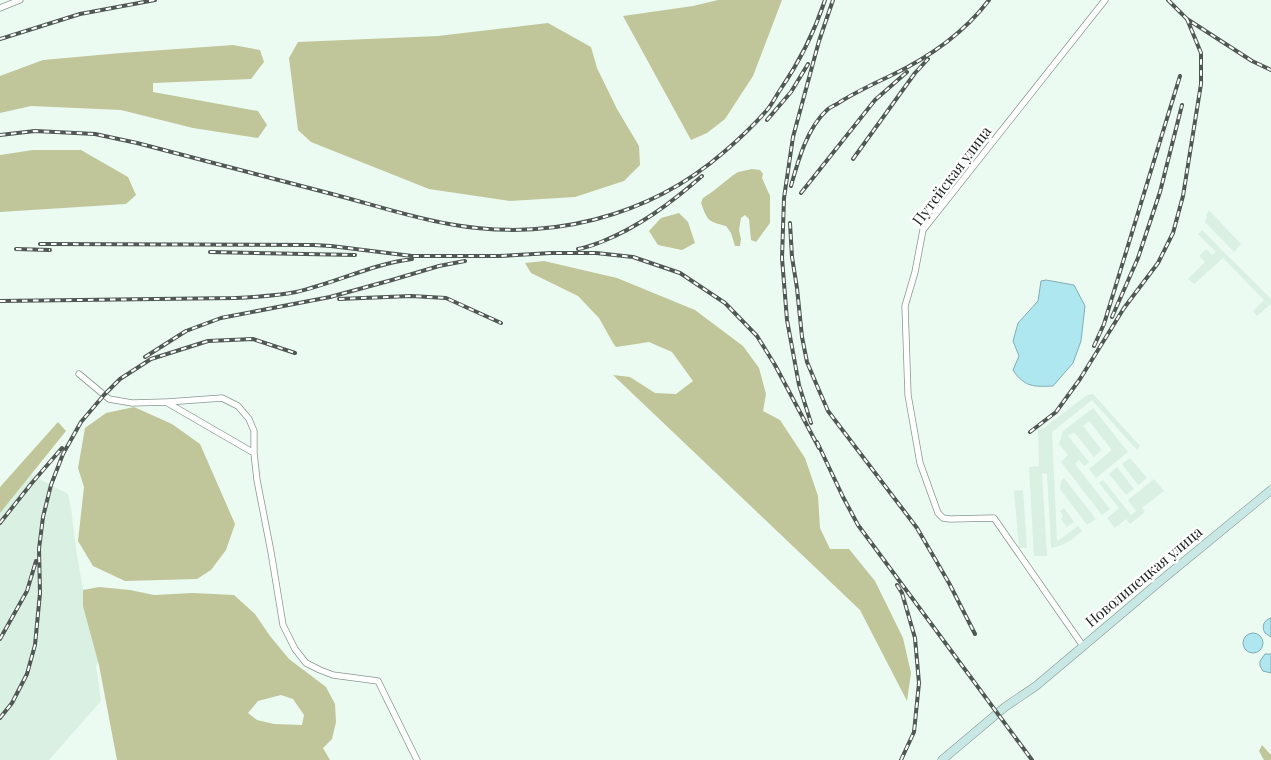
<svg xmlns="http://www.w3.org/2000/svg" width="1271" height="760" viewBox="0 0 1271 760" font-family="'Playfair Display',serif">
<rect width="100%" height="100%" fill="#ebfbf2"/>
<!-- built -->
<path fill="#d9f0e3" d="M1209 210 1241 244 1234 252 1205 222 1207 217 1206 215Z
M1202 230 1271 299V304L1257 316 1253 311 1264 300 1223 258 1194 284 1188 279 1205 262 1199 256 1206 249 1212 255 1216 252 1198 234Z
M1093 394 1140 446 1137 450 1092 400 1052 432 1057 540H1059L1078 526 1082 531 1071 540 1062 545 1052 548 1051 546 1047 474 1042 473 1047 556H1034L1029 467 1039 466 1038 429 1044 428 1087 395Z
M1093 408 1128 452 1096 478 1089 469 1112 450 1089 421 1083 426 1102 450 1094 457 1074 432 1068 436 1089 462 1084 466 1079 460 1075 464 1110 509 1102 515 1061 462 1068 455 1059 444 1063 431Z
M1130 458 1147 478 1138 485 1122 464Z
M1117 467 1134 489 1126 495 1109 474Z
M28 473 68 494 71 508 77 556 89 622 105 649 96 666 101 701 49 760H0V504Z
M1064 478 1096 519 1087 525 1060 489 1061 481Z
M1154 479 1164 491 1142 508 1145 512 1130 524 1126 519 1115 528 1107 518 1119 508 1099 483 1103 480 1131 515 1136 511 1128 500Z
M1023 490 1027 548H1019L1014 491Z
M1064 508 1074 522 1067 527 1061 519 1063 516 1060 511Z"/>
<!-- forest -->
<path fill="#c0c59a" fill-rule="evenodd" d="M718 0H782L753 76 725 119 707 133 691 140 623 16 693 6Z
M548 23 591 47 597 68 617 109 639 146 640 165 624 181 575 197 510 201 429 189 311 142 298 130 289 58 298 42 438 36Z
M233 45 260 50 264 62 251 79 153 83V92L258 111 267 125 258 138 193 128 121 110 31 106 0 113V76L43 60 121 53Z
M33 150H81L128 177 136 195 126 204 0 212V155Z
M752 169 760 170 763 174 762 178 770 196V223L756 242 751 240 749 219 745 215 741 218 739 230 741 239 740 246H735L731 233 726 226C708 221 708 222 701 203L703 198 712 192 732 176 738 172Z
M679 213 688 222 695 243 682 250 658 245 649 231 661 218Z
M544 261 617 278 695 310 743 346 759 368 766 394 763 411 780 420 805 458 818 496 820 528 830 549H849L875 581 903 638 911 673 907 701 860 610 613 375 630 377 655 393 676 394 693 381 672 352 649 342 616 347 613 343 599 318 578 296 531 273 525 263Z
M134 407 172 424 200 444 235 524 226 550 211 570 197 579 125 581 93 566 78 541 84 487 78 468 85 428 106 413Z
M58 422 66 431 0 513V487Z
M99 587 130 590 154 595 193 593 234 595 255 614 270 636 289 659 326 687 335 704 336 722 332 739 323 748 330 760H117L99 665 83 606V590ZM281 695 293 699 304 715 302 725 274 724 257 720 248 713 258 701Z
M1262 745 1271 755V760H1264L1259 751Z"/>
<!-- water -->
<path fill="#afe7f1" stroke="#83acb2" d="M1046 280 1074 285 1085 306 1081 341 1073 363 1053 386C1034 387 1024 387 1013 370L1019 356 1013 341 1018 323 1038 301 1041 281Z
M1271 618V637L1265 633C1261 626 1264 620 1271 618Z
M1243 643a10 10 0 1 1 20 0a10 10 0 1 1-20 0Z
M1265 654H1271V673L1263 671 1260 666V661Z"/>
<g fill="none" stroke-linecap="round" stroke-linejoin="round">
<!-- street casing -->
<g stroke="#88978f" stroke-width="7">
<path id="street" d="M0 8 20 0
M79 374 109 399 132 403 166 402 254 453 257 480 271 552 283 625 295 649 306 663 320 670 333 675 378 681 417 760
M167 402 222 398 238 406 249 419 254 431V453
M1083 646 994 518 950 519 943 518 938 513 920 463 908 395 905 306 915 272 923 230 1105 0"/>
</g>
<!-- secondary casing -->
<g stroke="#88978f" stroke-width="9">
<path id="secondary" d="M942 760 1005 707 1036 686 1164 578 1271 490"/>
</g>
<!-- street -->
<use href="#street" stroke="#fff" stroke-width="5.5"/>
<!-- secondary -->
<use href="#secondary" stroke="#c8e8e5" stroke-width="8"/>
<!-- rail casing -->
<g stroke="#4f5853" stroke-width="4">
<path id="rail" d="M1168 0 1187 19 1252 61 1271 70
M0 39 80 14 155 0
M767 120 791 92 808 64
M0 135 35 131 95 134 137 143C202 160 267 177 332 194 371 204 409 217 449 224 547 242 648 218 724 152 739 139 754 125 767 110 772 104 776 96 780 90 800 61 814 33 825 0
M853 159 915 73 928 59
M791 186C798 161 807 128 827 110 830 107 836 105 840 102 856 92 873 84 890 76 928 58 964 33 989 0
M801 193 875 100 907 72
M790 223 792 257 797 288 802 337 807 362 818 388 828 411 917 528 949 583 975 634
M40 244 314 245 331 246 412 256H500L551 253H596L633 257 680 273 725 303 757 336 775 365 819 448
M16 249 50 250
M578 249C586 248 593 245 601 242 639 227 671 203 702 176
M210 252 355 255
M339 299 411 296 446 298 501 323
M0 301 235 298C255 297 276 296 296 292 336 283 372 264 412 259
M1112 317 1138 258 1160 192 1182 105
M1094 346 1104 324 1180 76
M145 357 186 331 221 318 330 297 392 280 439 266 465 261
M811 423 799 385 787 320 782 258 784 198 793 137 819 41 833 0
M1030 432 1056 412 1080 379 1124 308 1158 263 1173 233 1183 196 1201 84V53L1187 19
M817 442 843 497 858 525 1032 760
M0 523 31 484 62 448
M897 585 902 593 915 638 919 683 914 732 901 760
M0 639 27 591 36 561
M0 718 12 703 27 674 35 645 40 593 39 549 43 517 51 485 63 454 81 422 104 395 120 379 151 359 208 341 253 339 295 353"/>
</g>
<!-- rail -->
<use href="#rail" stroke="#fff" stroke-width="2" stroke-dasharray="5.5" stroke-linecap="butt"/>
</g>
<g text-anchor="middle" stroke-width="5" stroke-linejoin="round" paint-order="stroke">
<!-- street labels -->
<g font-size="15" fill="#1c221f" stroke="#fff">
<text transform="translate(952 176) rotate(-53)" y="5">Путейская улица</text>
<text transform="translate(1144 577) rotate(-40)" y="5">Новолипецкая улица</text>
</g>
</g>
</svg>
